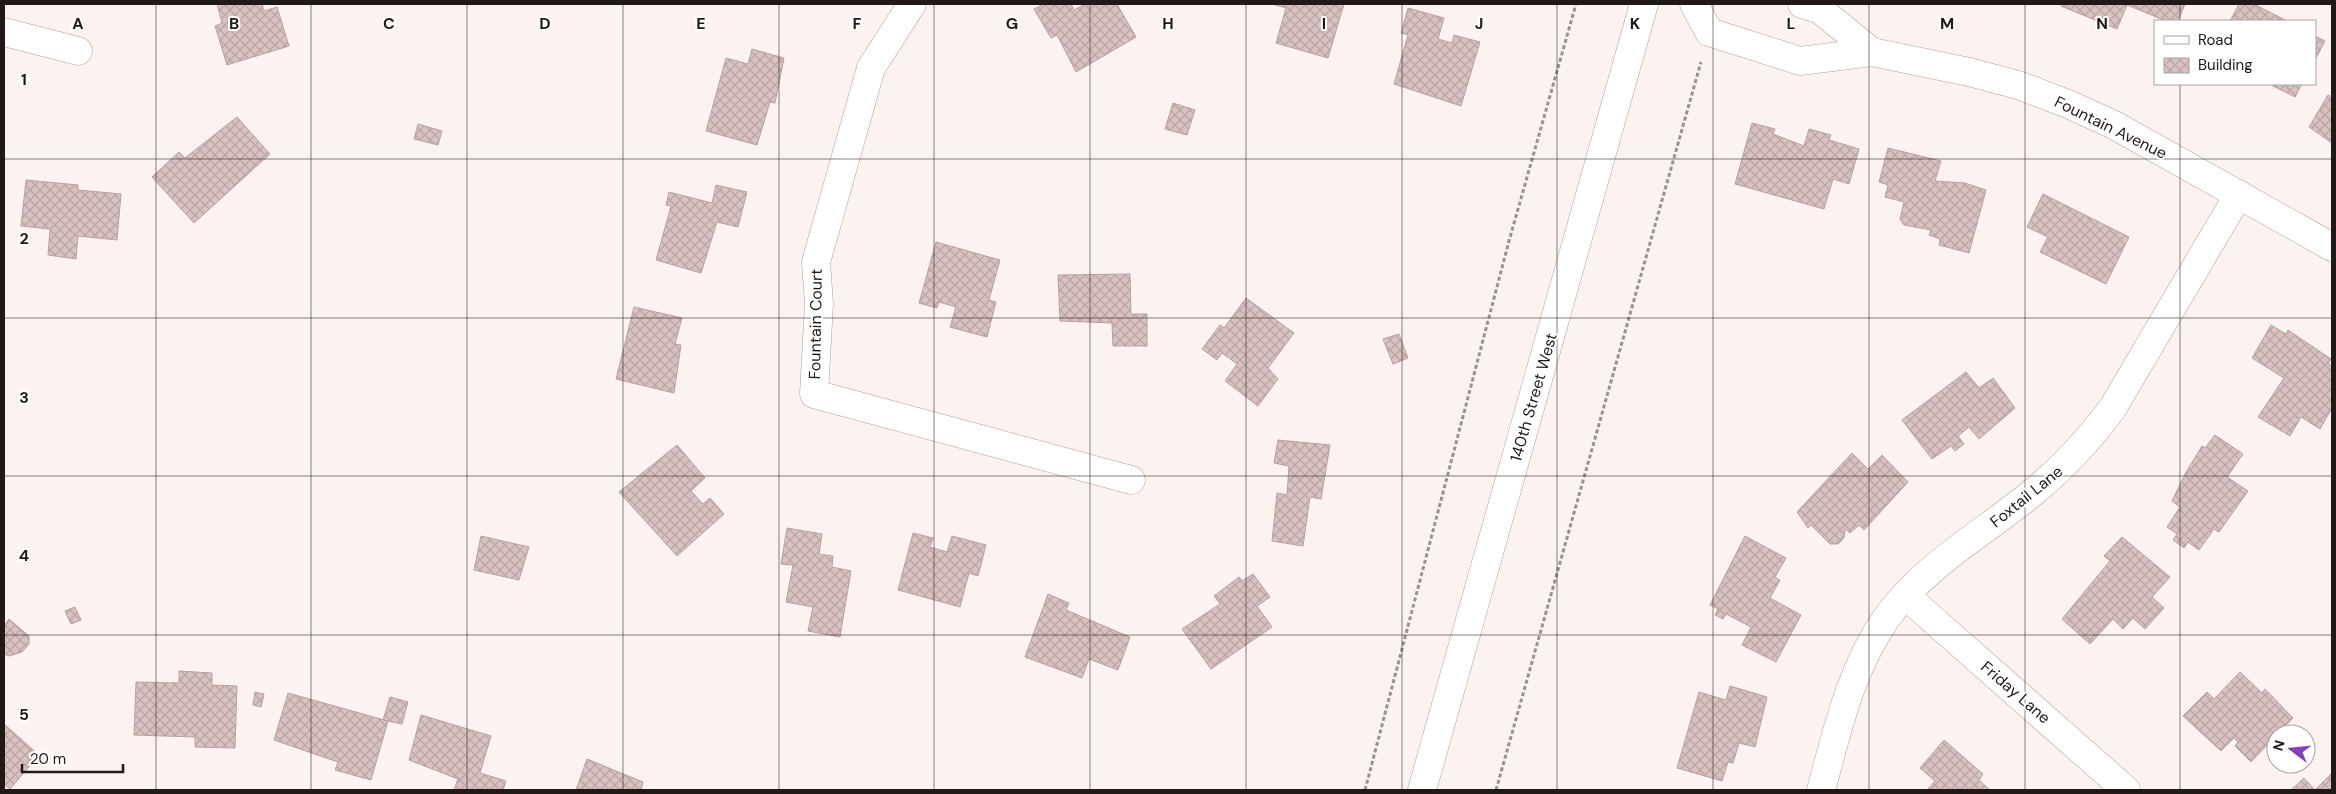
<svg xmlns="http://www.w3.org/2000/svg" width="2336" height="794" viewBox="0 0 2336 794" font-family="'DM Sans',sans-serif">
<defs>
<pattern id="building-cross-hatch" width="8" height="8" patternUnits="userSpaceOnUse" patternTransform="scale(1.25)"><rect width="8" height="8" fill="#d9c1c0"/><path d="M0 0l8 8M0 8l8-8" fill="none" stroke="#baa5a4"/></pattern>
</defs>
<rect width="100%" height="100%" fill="#fcf3f0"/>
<!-- building -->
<path fill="url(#building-cross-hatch)" stroke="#b8a1a0" d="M217 4H262L264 11 277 7 289 46 227 65 215 26 222 23Z
M1044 4H1071L1074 10 1085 4H1117L1136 37 1076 72 1057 35 1051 38 1034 9Z
M1272 4H1344L1328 58 1276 43 1286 8Z
M2062 4H2185L2178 21H2166L2127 5 2117 29 2061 6Z
M2239 4H2254L2287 21H2230Z
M1408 8 1444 18 1438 39 1452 43 1454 35 1480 42 1461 106 1394 84 1408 35 1401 33Z
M2315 36 2325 41 2315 60Z
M752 49 784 58 775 103 770 102 757 145 706 131 726 58 748 64Z
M2269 84H2302L2295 97Z
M2328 95 2332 97V143L2309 127Z
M1173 103 1195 110 1187 135 1165 129Z
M237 117 270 154 194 223 152 177 179 152 185 158Z
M1752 123 1775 129 1773 134 1804 146 1809 129 1831 135 1829 140 1859 149 1849 184 1833 179 1824 209 1735 184Z
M418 124 442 131 438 145 414 139Z
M1888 148 1941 161 1935 181 1965 183 1986 190 1969 253 1939 245 1940 239 1929 235 1931 230 1904 225 1900 219 1904 202 1885 197 1888 185 1879 182Z
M26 180 78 185V190L121 194 117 240 78 236 76 259 48 255 50 229 21 226Z
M716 185 747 192 738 227 717 222 701 273 656 260 671 206 666 205 669 192 712 203Z
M2043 194 2129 237 2106 284 2040 252 2048 237 2027 227Z
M936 242 1000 260 989 300 996 302 987 337 950 327 956 307 939 302 937 308 919 303Z
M1130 274 1131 314H1147V346H1113L1112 323 1060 321 1058 275Z
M1246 298 1294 333 1268 368 1278 379 1258 406 1225 381 1237 364 1222 353 1217 360 1202 349 1220 325 1224 328Z
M634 307 682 318 675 344 681 345 674 393 616 379Z
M2271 325 2286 334 2288 330 2331 359 2328 364 2332 366V408L2320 429 2301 417 2290 436 2258 417 2284 378 2252 358Z
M1399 334 1408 358 1393 364 1383 339Z
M1966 372 1979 388 1993 378 2015 408 1979 439 1969 427 1958 436 1964 444 1955 451 1951 446 1932 459 1902 420Z
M2215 435 2243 454 2227 477 2248 491 2219 532 2214 529 2199 550 2188 542 2184 548 2173 540 2177 534 2167 527 2180 507 2172 501 2186 472 2202 446 2205 448Z
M1278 440 1330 445 1321 499 1310 497 1303 546 1272 541 1277 493 1287 495 1289 466 1274 463Z
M677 445 705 478 691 491 703 504 710 498 724 514 677 556 619 492Z
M1852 453 1868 469 1882 455 1908 482 1864 530 1859 525 1850 533 1845 529 1844 538 1838 544H1830L1811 525 1808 528 1797 512Z
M787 528 822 534 819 554 833 556 832 567 851 571 840 637 808 631 813 607 786 602 793 565 781 564Z
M913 533 933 538 930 547 947 552 952 536 986 545 978 576 969 573 960 607 898 590Z
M481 536 529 547 519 580 474 570Z
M1745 536 1786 558 1775 577 1780 580 1770 598 1801 615 1776 662 1742 645 1751 627 1726 614 1723 619 1715 615 1718 609 1710 605Z
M2122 537 2170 577 2152 597 2164 608 2145 629 2133 618 2123 629 2113 619 2090 644 2062 619 2110 561 2104 556Z
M1253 574 1270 597 1257 606 1272 627 1211 669 1182 629 1220 604 1214 596 1239 577 1242 581Z
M1048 594 1069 603 1066 610 1130 637 1118 670 1089 659 1082 678 1025 657Z
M75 607 81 620 71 624 65 611Z
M9 619 29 636V644L22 652 9 656 4 654V626Z
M179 671 212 673V685L237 686 235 748 195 747V737L134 735 136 682 179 683Z
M2240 672 2262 693 2265 689 2293 718 2251 762 2235 746 2238 742 2234 738 2221 751 2183 716 2207 692 2214 699Z
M1730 686 1767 697 1755 747 1739 743 1733 763 1728 762 1722 781 1677 768 1699 692 1726 700Z
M255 692 264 694 261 707 253 705Z
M288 693 388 721 371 780 335 770 338 762 274 740Z
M390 697 408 702 402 724 383 720Z
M421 715 491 736 480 773 506 781 503 790H454L458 779 409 760Z
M4 724 39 755 10 789 4 784Z
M1944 740 1983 774 1979 780 1990 790H1927L1935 781 1920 768Z
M587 759 643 782 641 790H576Z
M2331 774 2332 790H2291L2304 778 2315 790Z"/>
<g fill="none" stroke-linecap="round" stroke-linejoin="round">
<!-- street casing -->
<g stroke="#b39e97" stroke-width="29">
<path id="street" d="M912 4 871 68 816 262 819 304 814 394 1131 480
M1694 4 1709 32 1800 61 1872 52 1969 72 2018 85 2068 104 2114 125 2332 247
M1802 4 1819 9 1872 52
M4 32 78 51
M1905 595 2126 790
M1821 790C1837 732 1850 671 1885 620 1922 567 1982 534 2031 494 2062 469 2088 441 2112 409L2239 194"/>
</g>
<!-- secondary casing -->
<g stroke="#b39e97" stroke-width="29">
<path id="secondary" d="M1422 790 1644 4"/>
</g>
<!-- path -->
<path stroke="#9a928f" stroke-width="3" stroke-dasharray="4 2.5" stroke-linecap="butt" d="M1365 790 1509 241 1576 4
M1496 790 1701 62"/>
<!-- street -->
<use href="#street" stroke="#fff" stroke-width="28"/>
<!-- secondary -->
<use href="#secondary" stroke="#fff" stroke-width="28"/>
</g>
<!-- grid -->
<path fill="none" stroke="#211916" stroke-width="1" stroke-opacity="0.55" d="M156 4V790M311 4V790M467 4V790M623 4V790M779 4V790M934 4V790M1090 4V790M1246 4V790M1402 4V790M1557 4V790M1713 4V790M1869 4V790M2025 4V790M2180 4V21M2180 84V790M4 159H2332M4 318H2332M4 476H2332M4 635H2332"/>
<g text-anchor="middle" stroke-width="4" stroke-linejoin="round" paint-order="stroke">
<!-- street labels -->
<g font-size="16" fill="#211916" stroke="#fff">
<text transform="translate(2111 127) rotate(26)" y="6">Fountain Avenue</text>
<text transform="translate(815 324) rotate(-89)" y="6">Fountain Court</text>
<text transform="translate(1533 397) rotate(-74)" y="6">140th Street West</text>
<text transform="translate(2026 496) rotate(-39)" y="6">Foxtail Lane</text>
<text transform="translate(2016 692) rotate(41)" y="6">Friday Lane</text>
</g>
</g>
<g font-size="16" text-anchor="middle" font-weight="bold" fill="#211916" stroke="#fff" stroke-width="4" stroke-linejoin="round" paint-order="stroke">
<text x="78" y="29">A</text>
<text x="234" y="29">B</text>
<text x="389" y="29">C</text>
<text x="545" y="29">D</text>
<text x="701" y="29">E</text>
<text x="857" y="29">F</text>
<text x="1012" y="29">G</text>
<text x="1168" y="29">H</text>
<text x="1324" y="29">I</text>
<text x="1479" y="29">J</text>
<text x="1635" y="29">K</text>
<text x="1791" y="29">L</text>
<text x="1947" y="29">M</text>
<text x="2102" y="29">N</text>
<text x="24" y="85">1</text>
<text x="24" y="244">2</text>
<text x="24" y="403">3</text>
<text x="24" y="561">4</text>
<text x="24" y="720">5</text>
</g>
<!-- border -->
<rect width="2336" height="794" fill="none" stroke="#211916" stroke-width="10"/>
<!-- legend -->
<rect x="2154" y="20" width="162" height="65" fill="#ffffff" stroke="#a6a3a2"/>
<rect x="2164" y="36" width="25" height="8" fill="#ffffff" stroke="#a6a3a2"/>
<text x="2198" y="45" font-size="15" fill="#211916">Road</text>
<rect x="2164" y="58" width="25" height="15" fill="url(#building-cross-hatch)" stroke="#a6a3a2"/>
<text x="2198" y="70" font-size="15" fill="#211916">Building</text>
<!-- north arrow -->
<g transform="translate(2291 749) rotate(286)"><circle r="24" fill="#ffffff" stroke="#a6a3a2"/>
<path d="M0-4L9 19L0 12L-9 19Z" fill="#8442b6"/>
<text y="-8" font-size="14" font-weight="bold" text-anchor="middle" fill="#211916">N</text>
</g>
<!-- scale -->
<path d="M22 764v8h101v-8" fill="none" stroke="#211916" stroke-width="2.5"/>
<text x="30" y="764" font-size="15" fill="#211916" stroke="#ffffff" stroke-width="4" paint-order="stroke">20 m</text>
</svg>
